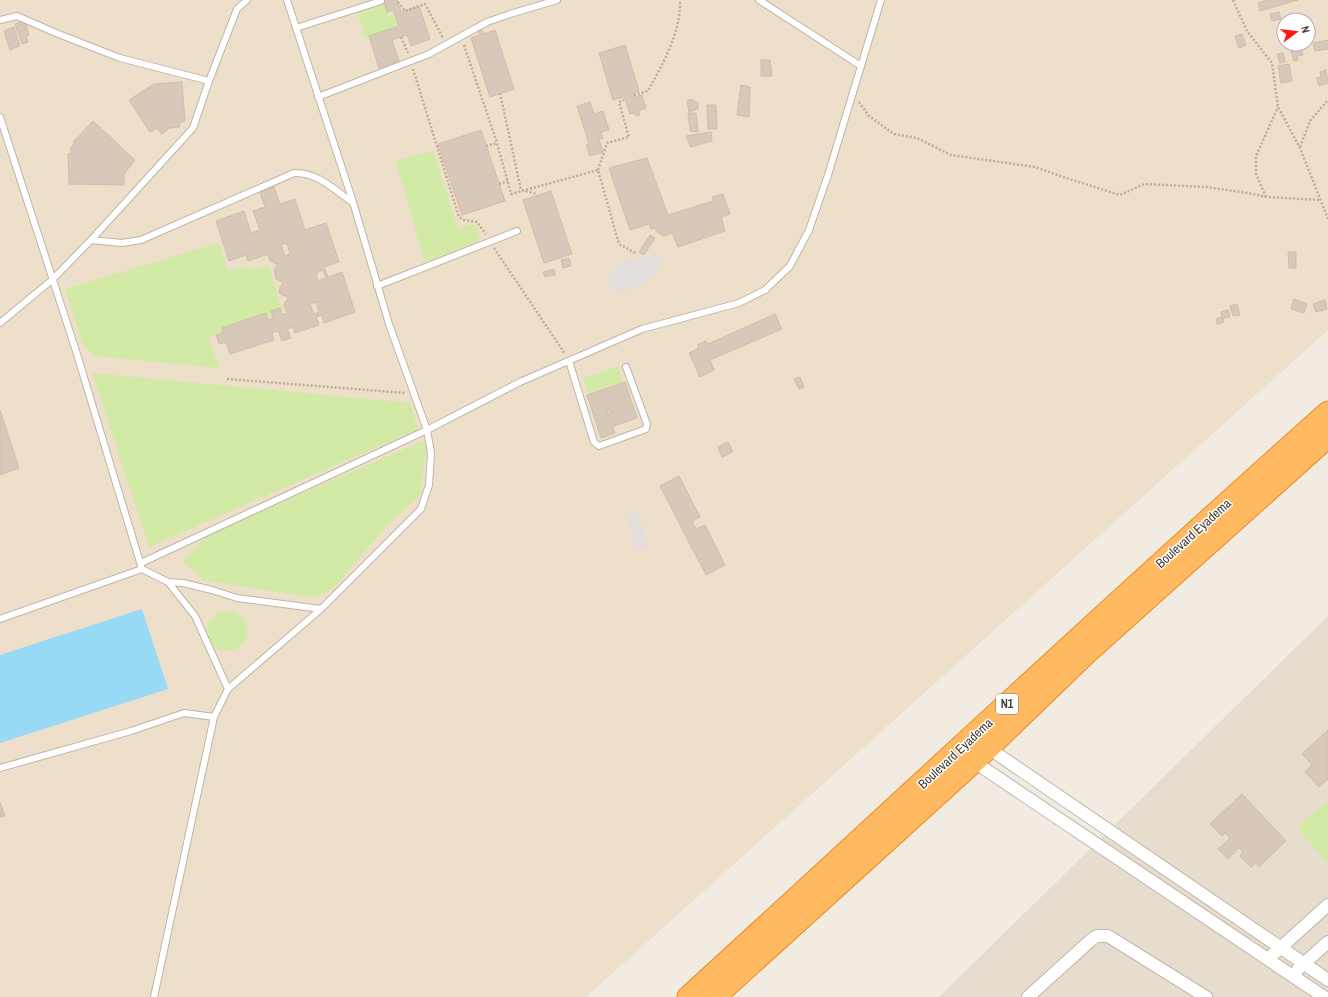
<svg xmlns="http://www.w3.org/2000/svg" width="1328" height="997" viewBox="0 0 1328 997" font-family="'Archivo Narrow',sans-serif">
<rect width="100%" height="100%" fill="#f2ebe2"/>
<!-- residential -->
<path fill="#e7ddcf" d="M1328 616V997H939Z"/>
<!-- education -->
<path fill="#eddfca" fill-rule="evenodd" d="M0 0H1328V330L586 997H0ZM1284 20H1308V44H1284Z"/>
<!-- green -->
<path fill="#d3eaa7" d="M384 2 389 16 395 14 400 28 366 39 357 12Z
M433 151 458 228 475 224 480 238 477 242 425 262 396 161Z
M219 243 228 271 247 266 248 270 268 265 283 312 208 337 220 368 94 356 83 345 65 289Z
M618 366 623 382 588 393 583 378Z
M92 373 410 403 418 429 149 547Z
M423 441 426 449 420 495 385 528 334 588 314 598 203 580 182 561 210 533Z
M207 631a20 20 0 1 1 40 0a20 20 0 1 1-40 0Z
M1328 801V861L1327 862 1300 833 1301 829 1298 826Z"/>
<!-- parking -->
<path fill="#e2dedb" d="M663 256 656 273 639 287 615 292 607 278 621 262 643 257Z
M638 512 648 546 636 550 627 516Z"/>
<!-- water -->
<path fill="#98d9f5" d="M142 609 168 689 0 743V655Z"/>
<!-- building -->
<path fill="#d7c8b9" stroke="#d0bda9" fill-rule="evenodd" d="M383 0H397L401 12 419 6 430 39 411 46 407 35 392 40 399 61 379 68 369 36 399 26 393 10 387 12Z
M1267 0H1298L1260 11 1258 3Z
M1279 12 1281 19 1272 21 1270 14Z
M25 21 29 35 26 36 28 42 22 44 15 24Z
M14 27 20 46 10 50 4 31Z
M482 30 484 34 495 30 514 89 490 97 471 38 480 35 479 31Z
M1242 34 1246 45 1239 48 1235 36Z
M1328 40V49L1315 51 1313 43Z
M625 45 639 91 634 93V95L635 97 642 95 646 108 638 111 640 115 636 116 635 113 630 114 624 97 613 100 599 53Z
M1301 48 1303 55 1297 56 1298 60 1294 61 1291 51Z
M1283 53 1285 62 1280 63 1277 54Z
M761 60H770L772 76H761Z
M1289 64 1292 81 1281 83 1278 66Z
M1326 70 1328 83 1319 86 1317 78 1321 77 1320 72Z
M182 82 185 121 179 123 180 127 169 128 162 134 157 128 150 132 129 100 154 84Z
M741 85 750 87 749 117 737 115Z
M691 99 698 103V109L689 112 687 101Z
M590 102 594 114 603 111 609 130 601 132 603 138 599 139 603 152 590 156 586 145 589 144 577 106Z
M707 105H716L717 129H708Z
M688 113H696L698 132 690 131Z
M93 121 135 160 124 174V185L69 184 68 154 72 153 70 148 75 144 73 142Z
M481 130 505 201 462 215 438 144Z
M711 132 712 141 691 147 686 136Z
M647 158 668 215 713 201 712 197 723 194 730 214 721 217 725 231 678 247 672 233 664 236 657 232 655 228 651 229 649 224 630 230 609 168Z
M274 187 280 204 295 199 305 230 326 223 339 262 324 267 328 277 342 272 355 312 324 323 322 315 316 317 319 325 295 333 293 327 287 329 291 338 282 341 278 331 272 333 274 340 230 354 226 342 219 344 216 335 223 333 222 328 266 313 268 320 273 318 271 311 280 308 282 315 287 313 284 305 288 297 280 294 279 290 283 282 276 279 274 270 277 264 270 261 268 254 248 261 246 255 229 261 216 221 244 211 251 233 260 230 253 211 265 207 260 192ZM287 243 290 254 285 256 281 245ZM323 270 326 278 318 281 316 273ZM316 302 319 312 314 314 310 304Z
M551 191 572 254 544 263 523 200Z
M650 235 655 238 644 255 639 252Z
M1288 252H1296V268H1289Z
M569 258 571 266 563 268 561 260Z
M554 269 555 275 545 277 543 272Z
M1294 299 1307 304 1304 313 1291 309Z
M1325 300 1327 309 1316 312 1313 304Z
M1237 304 1240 315 1233 316 1230 306Z
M1228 310 1230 317 1223 318 1224 322 1217 324 1216 319 1222 317 1221 312Z
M775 314 782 329 710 360 714 370 700 377 689 353 699 348 697 345 706 341 708 344Z
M800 377 804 387 799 389 794 379Z
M625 382 637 418 614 426 609 409 607 410 615 433 601 438 587 395Z
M0 410 19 468 0 475Z
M728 442 733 452 722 457 718 447Z
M679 476 700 517 692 521 696 529 705 525 725 565 706 575 660 486Z
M1328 730V779L1319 787 1305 772 1312 765 1302 754Z
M1242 794 1286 841 1259 867 1256 863 1251 867 1240 856 1243 852 1239 848 1228 859 1218 849 1230 838 1225 833 1222 836 1210 824Z
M0 802 5 816 0 817Z"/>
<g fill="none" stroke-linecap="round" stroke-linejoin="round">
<!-- lane casing -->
<g stroke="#c1b5a7" stroke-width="8">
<path id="lane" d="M759 0 861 66
M0 20 17 16 56 33 120 58 209 81
M296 28 381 1
M318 97 429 54 487 22 510 14 557 0
M0 117 76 351 142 569
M91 240 122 243 141 240 294 173C317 172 335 190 352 202
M377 286 517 231
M0 323 52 280 91 240 193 128 209 81 237 9 247 0
M569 361 594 442 599 446 646 429 647 424 626 367
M141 563 427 430 520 382 642 329 739 303 765 290 790 266 809 230 828 175 881 0
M168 582 195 616 228 689
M0 619 142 569 168 582 183 583 212 590 237 598 321 609
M0 768 131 731 184 713 214 717
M154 997 214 717 228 689 321 609 421 509 429 485 431 453 427 430 389 324 353 202 287 0"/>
</g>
<!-- street casing -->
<g stroke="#c1b5a7" stroke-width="14">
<path id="street" d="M984 745 1328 980
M970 759 1324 997
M1268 959 1328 905
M1298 969 1328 942
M1028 997 1091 940 1097 936H1108L1206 997"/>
</g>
<!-- highway casing -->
<g stroke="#e78c26" stroke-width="23">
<path id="highway" d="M688 997C902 802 1112 604 1328 412
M715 997 974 762 1087 653 1328 437"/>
</g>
<!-- path -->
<path stroke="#c1ac94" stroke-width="2.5" stroke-dasharray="2 2" stroke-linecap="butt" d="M1233 0 1247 31 1272 63 1278 107 1300 148 1328 219
M398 2 405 11 425 4 443 38
M401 37 408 53
M464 45 497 143
M413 69 459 217 464 220 477 222 486 234
M500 93 521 190 537 194
M634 95 648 91C663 63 681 33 680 0
M859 102 869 116 894 134 917 138 951 155 1035 167 1066 178 1120 195 1144 184 1206 187 1248 193 1267 197 1320 200
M486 146 497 143 511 194 598 170 619 244 637 254
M1300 147 1310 121 1328 100
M598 170 607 143 629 137 619 102 624 100
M499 184 508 181
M1266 197 1256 174V156L1278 107
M494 248 565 354
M227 379 406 393"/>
<!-- lane -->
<use href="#lane" stroke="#fff" stroke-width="6"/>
<!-- street -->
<use href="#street" stroke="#fff" stroke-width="12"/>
<!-- highway -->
<use href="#highway" stroke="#ffb960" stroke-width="21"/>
</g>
<g text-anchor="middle" stroke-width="3" stroke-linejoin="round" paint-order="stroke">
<!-- shield labels -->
<rect fill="#fff" stroke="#7c7670" stroke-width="1" x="996" y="694" width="22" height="20" rx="3"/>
<g font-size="12" font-weight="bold" fill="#443b32">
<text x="1007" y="708">N1</text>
</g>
<!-- street labels -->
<g font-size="13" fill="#443b32" stroke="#fff">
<text transform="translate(1193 533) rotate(-42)" y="5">Boulevard Eyadema</text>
<text transform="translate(955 753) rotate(-43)" y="5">Boulevard Eyadema</text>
</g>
</g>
<!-- north arrow -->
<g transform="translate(1296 32) rotate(75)"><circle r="19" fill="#ffffff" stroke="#b4b1ad"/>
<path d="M0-3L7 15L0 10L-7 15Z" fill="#ff170c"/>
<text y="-6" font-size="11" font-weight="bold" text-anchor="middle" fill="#443b32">N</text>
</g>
</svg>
